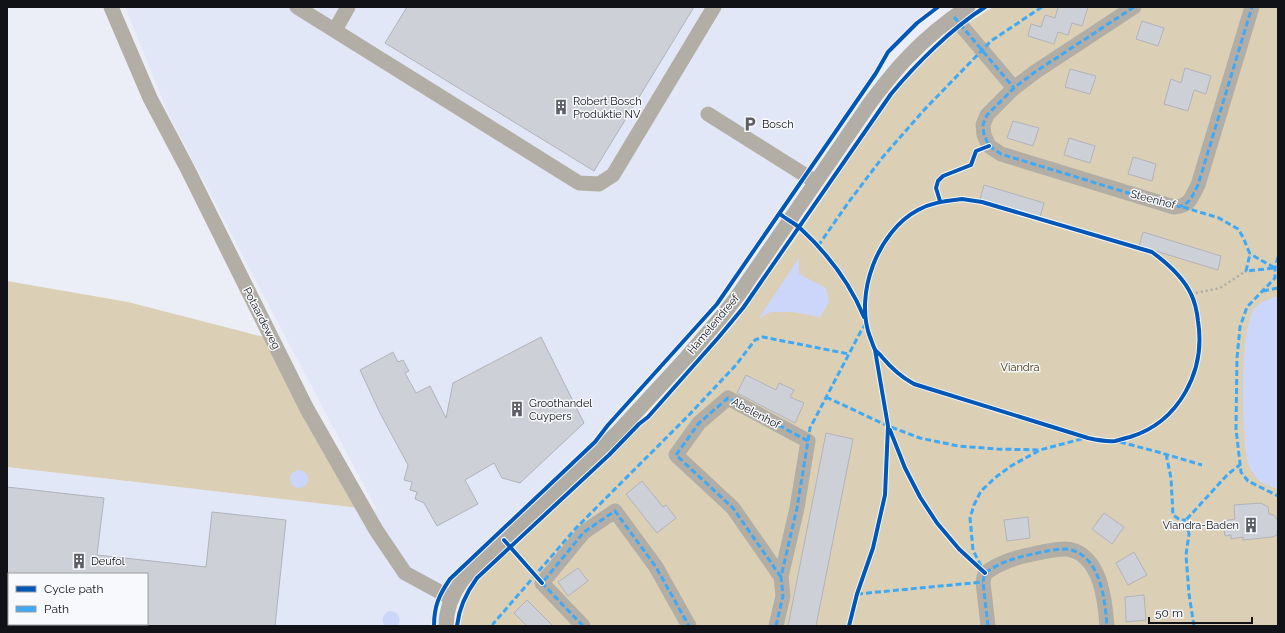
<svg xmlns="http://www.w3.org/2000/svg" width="1285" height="633" viewBox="0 0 1285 633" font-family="Raleway,sans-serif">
<rect width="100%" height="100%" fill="#ebeef6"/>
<!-- built -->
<path fill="#e2e7f8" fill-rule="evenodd" d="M125 7H934L907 29 884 53 876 70 739 271 700 319 607 424 596 437 447 578 440 588 436 597 430 626H7V467L377 510 286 338 168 113ZM9 574H147V624H9Z"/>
<!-- green -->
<path fill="#dbd0b5" d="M993 7H1278V626H460L466 598 483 575 649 419 734 324 793 242 890 99 909 76 932 52 953 34 971 21Z
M7 281 128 302 264 337 359 508 7 467Z"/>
<!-- water -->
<path fill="#ccd6fa" d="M799 258V274L826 288 829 302 820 317 793 312H771L759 318Z
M1274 297H1278V489C1269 486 1258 483 1253 473 1250 469 1248 464 1247 459 1242 433 1239 328 1255 308 1259 302 1268 300 1274 297Z
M290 479a9 9 0 1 1 18 0a9 9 0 1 1-18 0Z
M389 611C398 611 402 618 398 626H384C381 620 383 614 389 611Z"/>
<!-- building -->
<path fill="#ced0d7" stroke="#b1b3ba" d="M407 7H694L594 171 385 43Z
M1058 7H1088L1082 26 1072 23 1068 35 1058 32 1054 44 1028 36 1031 24 1041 27 1045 15 1055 18Z
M1142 21 1164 28 1158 46 1136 39Z
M1185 68 1211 76 1206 94 1194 90 1188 111 1164 104 1171 79 1181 83Z
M1070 69 1096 76 1090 94 1065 87Z
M1013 121 1039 128 1033 146 1007 138Z
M1069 138 1095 146 1090 163 1064 155Z
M1133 157 1156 164 1152 181 1128 174Z
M984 185 1044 203 1040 217 980 199Z
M1143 232 1221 256 1218 270 1139 246Z
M541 337 584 423 520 483 502 478 494 463 465 480 478 504 437 526 424 503 415 499 417 492 410 490 412 482 404 480 408 465 380 413 360 370 393 352 398 362 403 360 409 371 405 373 416 393 430 386 446 418 453 383Z
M746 375 776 390 779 383 794 390 790 397 804 403 795 423 737 393Z
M826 433 853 439 816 626H788Z
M642 481 663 507 666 505 676 518 657 533 626 494Z
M7 487 104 498 97 555 206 567 212 512 286 520 275 626H147V574H7Z
M1261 503 1268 507 1269 514 1274 515 1278 521 1277 535 1272 537 1243 540V537L1231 539V535L1225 536 1223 521 1235 519 1234 505Z
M1104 513 1124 527 1112 544 1092 529Z
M1028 517 1030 538 1007 541 1004 520Z
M1134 552 1147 575 1128 585 1116 563Z
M578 568 588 581 568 596 558 582Z
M1144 595 1146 620 1126 622 1125 597Z
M527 600 553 626H527L514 613Z"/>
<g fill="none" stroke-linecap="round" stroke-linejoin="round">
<!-- path -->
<path stroke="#adaba6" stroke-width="2.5" stroke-dasharray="2 3" stroke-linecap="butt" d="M1191 294 1220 288 1246 271"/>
<!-- minor -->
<path stroke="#b2aea6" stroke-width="15" d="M111 7 150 98 187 168 307 409 376 530 405 573 451 598
M297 7 579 183 599 184 613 175 714 7
M1134 7 1035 72 1014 88 987 115 983 125 984 135 989 146 1001 154 1174 207C1190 206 1191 198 1198 185L1252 7
M954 17 1014 88
M335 30 348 7
M708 114 816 182
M446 626C446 608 452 594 463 579L617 433 686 358 723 315 739 294 870 103C882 87 895 70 909 56 927 37 947 21 968 7
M583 626 542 583 584 532 615 511 656 567 689 626
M776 626 783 596 781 577 797 508 808 441 728 398 699 423 676 455 733 508 781 577
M988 626 983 582 985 573C1001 562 1014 558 1033 554 1041 552 1065 547 1072 550 1101 559 1105 600 1107 626"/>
<!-- quiet -->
<path stroke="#3fa9f5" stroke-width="3" stroke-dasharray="6 3" stroke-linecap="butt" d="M1134 7 1035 72 1014 88 987 115 983 125 984 135 989 146 1001 154 1174 207C1190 206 1191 198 1198 185L1252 7
M954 17 1014 88
M1183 207 1219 218 1238 229 1243 237 1250 254 1246 271 1275 268 1250 254
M818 246 848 203 882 158 924 110 991 41 1042 7
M1278 257 1275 268V278L1247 307 1240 327 1237 358 1236 429 1241 472 1248 481 1278 496
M1263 291 1278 288
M826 397 888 426 920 438 958 446 997 449 1040 450
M808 441 810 428 861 331 867 322
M1120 442 1158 452 1202 465
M1166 454 1171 478 1173 515 1180 520H1186
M981 566 973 550 970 518 974 505 981 491 996 477 1011 466 1040 450 1085 438
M857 594 983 582
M493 626V624L576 528 688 416 736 365 755 340 763 337 849 354
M583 626 542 583 584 532 615 511 656 567 689 626
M776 626 783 596 781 577 797 508 808 441 728 398 699 423 676 455 733 508 781 577
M988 626 983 582 985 573C1001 562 1014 558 1033 554 1041 552 1065 547 1072 550 1101 559 1105 600 1107 626
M1194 626 1189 594 1186 555 1189 534 1186 520 1228 474 1241 464"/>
<!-- cycleway casing -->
<g stroke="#f8f9fc" stroke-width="6">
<path id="cycleway" d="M962 199 982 202 1152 252C1167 263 1183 277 1191 294 1195 302 1197 312 1198 321 1206 371 1179 422 1130 437 1125 438 1120 440 1115 441 1106 442 1097 440 1088 438L914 384C901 377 892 369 882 357 881 355 878 353 876 351 873 347 872 341 870 337 854 294 878 231 918 210 932 202 947 201 962 199Z
M940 201 936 188 938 181 943 176 971 165 976 151 989 146
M780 214C786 219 794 223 800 228 827 253 850 283 864 317
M890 430 905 468 920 497 937 523 959 549 985 573
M504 540 542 583
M434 626C434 606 439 595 450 579L595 442 608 425 717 304 876 73 888 52 917 23 938 7
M457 626C459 607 466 593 477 578L609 455 639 424 648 417 718 338 743 308 891 94C916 64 952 28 985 7
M849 626 857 594 873 548 885 495 888 426 875 350"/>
</g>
<!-- cycleway -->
<use href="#cycleway" stroke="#0057b8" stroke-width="4"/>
</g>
<!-- icons -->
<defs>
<g id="building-bare" transform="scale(1.2)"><path d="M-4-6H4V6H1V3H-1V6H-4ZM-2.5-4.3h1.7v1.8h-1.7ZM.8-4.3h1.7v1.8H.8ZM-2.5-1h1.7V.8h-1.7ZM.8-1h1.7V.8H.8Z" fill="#5d5f65" stroke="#f8f9fc" stroke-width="2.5" paint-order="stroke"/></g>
<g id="parking-bare" transform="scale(1.2)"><path d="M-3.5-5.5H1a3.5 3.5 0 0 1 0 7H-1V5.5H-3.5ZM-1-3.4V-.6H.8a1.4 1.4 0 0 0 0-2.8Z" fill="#5d5f65" stroke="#f8f9fc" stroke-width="2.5" paint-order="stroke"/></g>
</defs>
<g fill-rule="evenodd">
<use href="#building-bare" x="561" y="107"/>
<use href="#parking-bare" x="750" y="124"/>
<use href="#building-bare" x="517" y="409"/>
<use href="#building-bare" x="1251" y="525"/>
<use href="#building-bare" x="79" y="561"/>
</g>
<g text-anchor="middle" stroke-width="3" stroke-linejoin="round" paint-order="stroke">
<!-- poi labels -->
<g font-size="11" fill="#101217" stroke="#f8f9fc" text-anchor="start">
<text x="573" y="105">Robert Bosch<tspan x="573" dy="13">Produktie NV</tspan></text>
<text x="762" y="128">Bosch</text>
<text x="529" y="407">Groothandel<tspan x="529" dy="13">Cuypers</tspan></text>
<text x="1239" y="529" text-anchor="end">Viandra-Baden</text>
<text x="91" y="565">Deufol</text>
</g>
<!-- street labels -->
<g font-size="11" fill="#101217" stroke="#f8f9fc">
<text transform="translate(1153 199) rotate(15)" y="4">Steenhof</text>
<text transform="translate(262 318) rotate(63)" y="4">Potaardeweg</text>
<text transform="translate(713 324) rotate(-50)" y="4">Hamelendreef</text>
<text transform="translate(756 413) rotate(28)" y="4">Abelenhof</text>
</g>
<!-- park labels -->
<g font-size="11" fill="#3a2c05" stroke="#f8f9fc">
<text x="1020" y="371">Viandra</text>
</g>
</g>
<!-- border -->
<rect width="1285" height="633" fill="none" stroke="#101217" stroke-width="16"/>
<!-- legend -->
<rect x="8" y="573" width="140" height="52" fill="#f8f9fc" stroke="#9b9da0"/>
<rect x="16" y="586" width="20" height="6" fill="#0057b8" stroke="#9b9da0"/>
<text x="44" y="593" font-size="12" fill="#101217">Cycle path</text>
<rect x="16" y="606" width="20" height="6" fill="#3fa9f5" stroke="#9b9da0"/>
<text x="44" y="613" font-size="12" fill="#101217">Path</text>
<!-- scale -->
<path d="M1149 617v6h103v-6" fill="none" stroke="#101217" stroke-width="2"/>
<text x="1155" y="617" font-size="12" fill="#101217" stroke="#f8f9fc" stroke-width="3" paint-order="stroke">50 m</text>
</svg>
